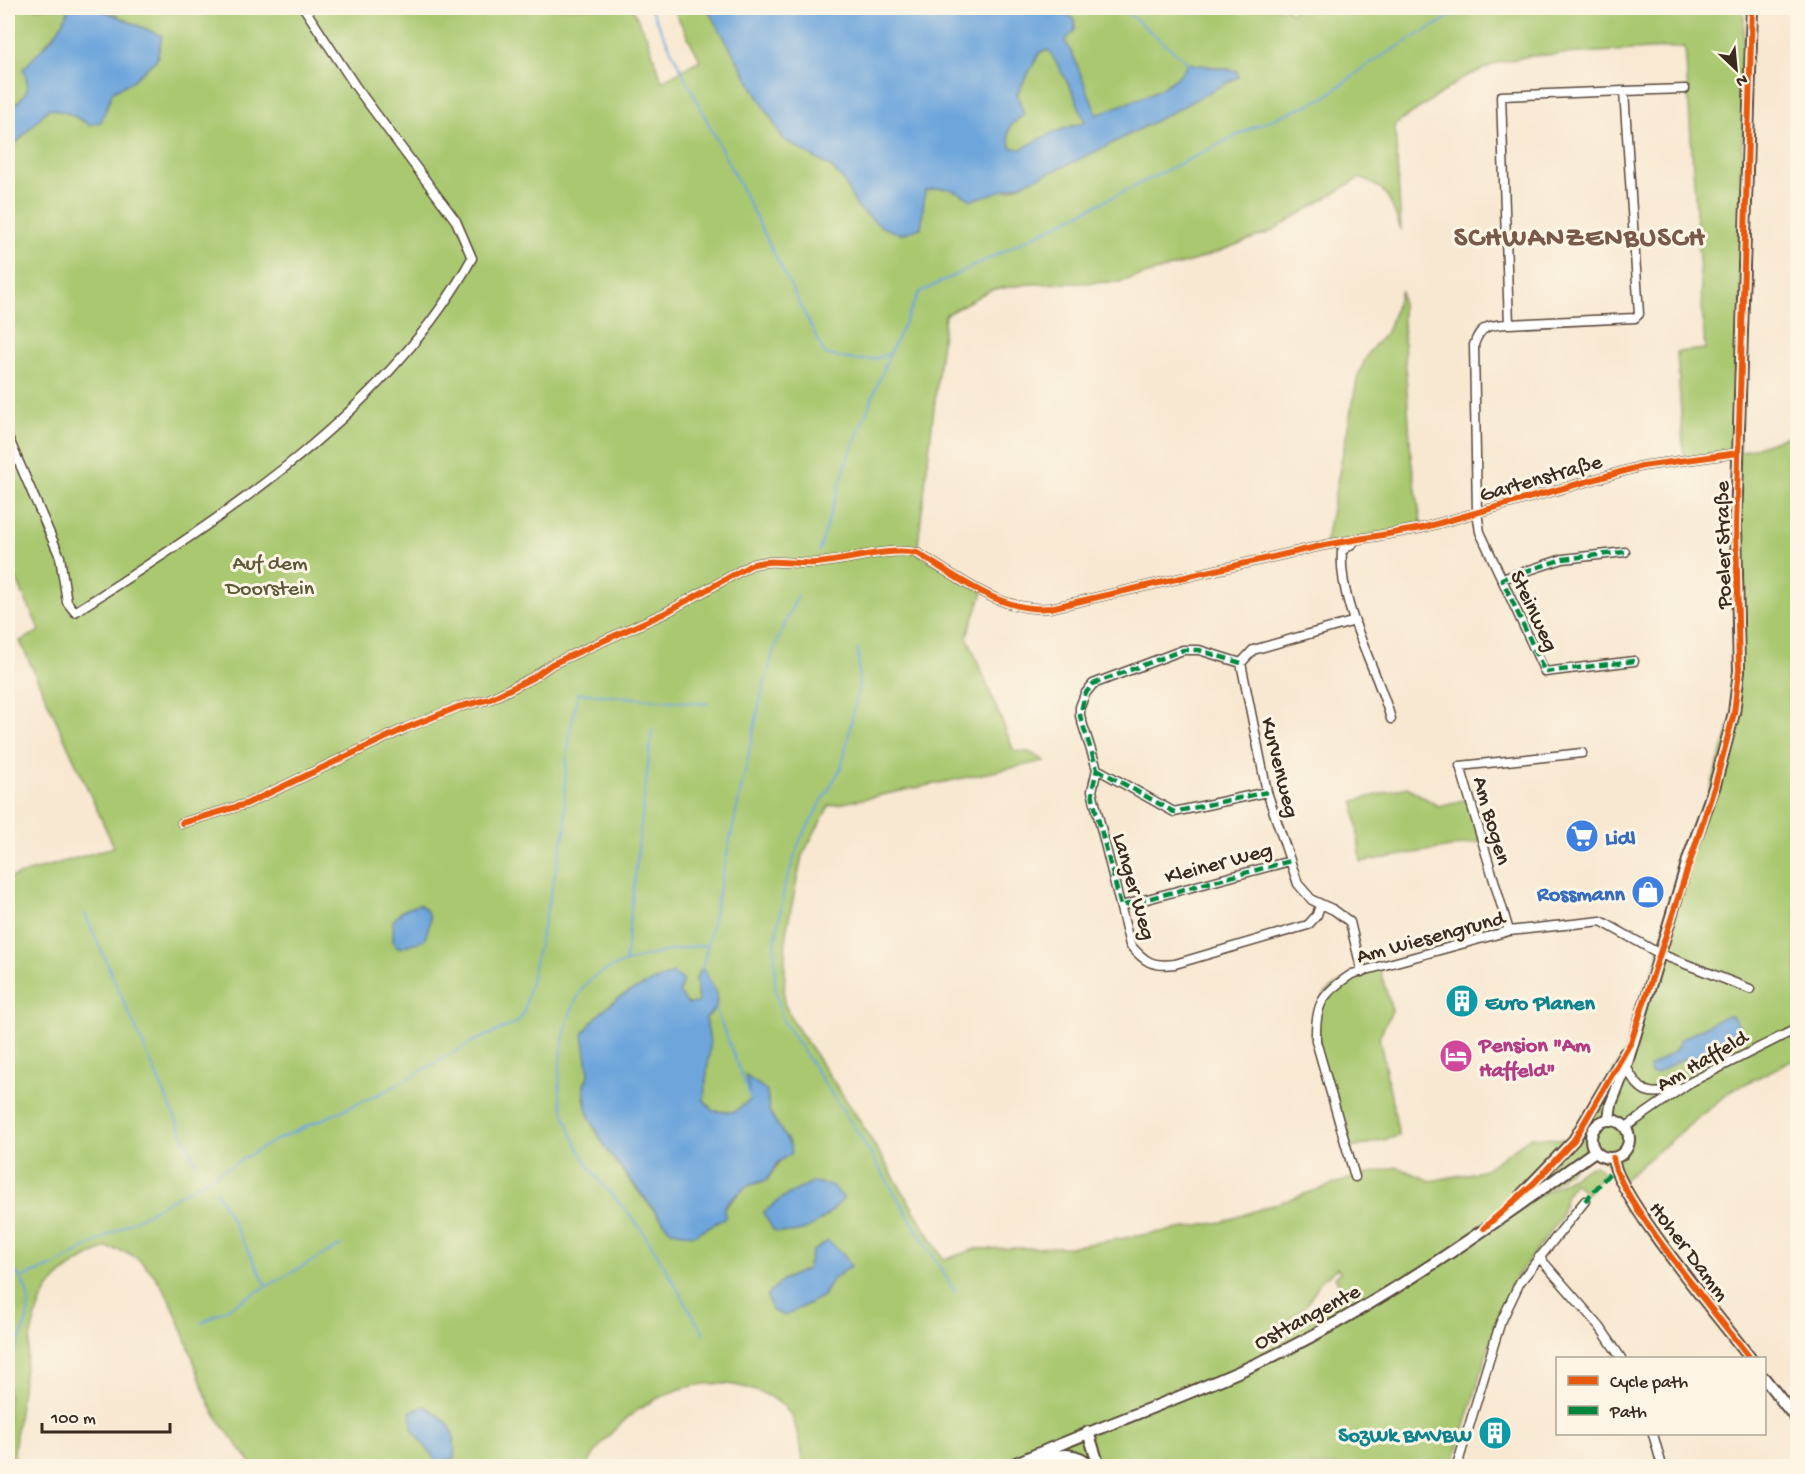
<svg xmlns="http://www.w3.org/2000/svg" width="1805" height="1474" viewBox="0 0 1805 1474" font-family="'Gochi Hand',sans-serif">
<rect width="100%" height="100%" fill="#fcf5e5"/>
<filter id="ink" filterUnits="userSpaceOnUse"><feTurbulence type="fractalNoise" baseFrequency=".0167" numOctaves="2"/><feDisplacementMap in="SourceGraphic" scale="12" xChannelSelector="R" yChannelSelector="G"/><feConvolveMatrix kernelMatrix="1 2 1 2 8 2 1 2 1" color-interpolation-filters="sRGB"/></filter>
<filter id="wash" filterUnits="userSpaceOnUse"><feTurbulence type="fractalNoise" baseFrequency=".008" numOctaves="4" result="noise"/><feDisplacementMap in="SourceGraphic" scale="24" xChannelSelector="R" yChannelSelector="G"/><feGaussianBlur stdDeviation="1.35" result="paint"/><feColorMatrix in="noise" values="0 0 0 0 0 0 0 0 0 0 0 0 0 0 0 0 0 1.4 0 .05"/><feComposite in="paint" operator="in"/></filter>
<g filter="url(#wash)">
<rect width="100%" height="100%" fill="#f8e8d2"/>
<!-- green -->
<path fill="#a9c870" stroke="#727947" stroke-width="1.5" fill-rule="evenodd" d="M8 8H69L64 24 43 47 26 95 8 111Z
M98 8H632L647 37 662 81 700 60 673 8H707L783 139 832 168 843 180 857 207 921 228 924 191 937 187 1010 190 1136 130 1238 77 1237 71 1188 63C1172 94 1126 100 1097 116L1073 55 1065 41 1063 11 1066 8H1287L1290 13 1297 8H1744L1739 453 1797 433V1058L1729 1092 1620 1183 1610 1162 1602 1160 1593 1152 1536 1198 1589 1167 1596 1165 1604 1173 1587 1194 1574 1183 1565 1197 1560 1219 1515 1279 1496 1323 1453 1466H803C800 1450 799 1432 792 1417 784 1403 771 1396 756 1391 692 1365 617 1410 587 1466H254C240 1448 222 1428 211 1407 191 1364 175 1275 128 1253 121 1250 113 1249 106 1248 83 1258 56 1273 44 1296 26 1330 20 1411 14 1451L15 1466H8V878L114 847 20 641 40 631 8 561V152L49 108 70 114 90 125 113 91 131 82 162 36ZM1685 47 1705 349 1677 352 1684 460 1738 453 1734 713 1631 1042 1574 1140 1531 1137 1482 1171 1431 1181 1397 1167 1355 1177 1222 1222 1069 1247 975 1249 944 1260 860 1121 794 1023 784 1003 786 933 802 856 829 806 1045 761 1029 752 1014 751 967 636 983 592 917 553 945 315 990 290 1029 284 1120 282 1196 260 1270 232 1359 178C1390 188 1391 202 1401 231L1395 125 1465 77 1497 63 1529 56ZM702 969 716 1008 706 1018 710 1044 704 1100 713 1111 734 1112 751 1099 746 1076 767 1091 769 1111 790 1145 767 1180 747 1186 723 1209 671 1231C646 1199 578 1128 584 1086 584 1082 588 1077 589 1073L678 993 688 1004 698 1003 696 978ZM1337 1268 1340 1273 1335 1277 1341 1288 1268 1338 1308 1303 1320 1282ZM807 1269 831 1281 823 1296 801 1308 783 1280Z
M1049 50 1074 94 1085 122 1052 133 1021 149 1012 148C1005 130 1008 125 1023 115L1017 94 1040 52Z
M1401 290 1411 458 1422 528 1325 545 1358 375 1369 352 1388 330Z
M1407 787 1438 806 1469 799 1481 842 1361 862 1354 801Z
M1379 967 1392 1011 1379 1037 1399 1136 1347 1149C1336 1111 1306 1037 1321 1001 1329 981 1362 974 1379 967Z"/>
<!-- water -->
<path fill="#6ea6dc" stroke="#54687d" stroke-width="1.5" fill-rule="evenodd" d="M69 8H98L162 36 157 59 131 82 113 91 101 122 90 125 70 114 49 108 8 152V111C25 95 33 93 23 69 41 49 61 33 69 8Z
M707 8H1066L1063 11 1075 20V30L1065 41 1073 55 1097 115C1126 101 1172 93 1188 63L1237 71 1238 77C1155 120 1060 177 971 200 955 189 943 185 925 191L921 228 901 234 882 227 857 207 843 180 832 168 783 139ZM1049 50 1074 94 1085 122 1052 133 1021 149 1012 148C1005 130 1008 125 1024 115L1017 94 1040 52Z
M419 904C435 914 430 925 424 940L398 948 393 941V921L402 911Z
M701 969 705 971 717 996 716 1008 706 1018 710 1044 704 1100 713 1111 734 1112 751 1099 745 1075 767 1091 769 1111 790 1145 792 1153 777 1163 767 1180 747 1186 724 1206 725 1218 694 1235 671 1231 606 1149 587 1112 584 1086 589 1073 583 1034C610 995 631 991 673 973L683 980 679 993 688 1004 698 1003 696 978Z
M1725 1016H1732L1739 1025 1735 1031 1694 1059H1682L1656 1074H1651L1650 1067 1676 1050 1680 1040Z
M812 1182 831 1185 844 1198C822 1221 808 1237 774 1231L763 1213 782 1198Z
M828 1241 841 1251 851 1266 831 1281 823 1296 785 1316 772 1311 767 1296 783 1280 807 1269 812 1252Z
M425 1406C450 1421 457 1429 454 1458L438 1463 412 1429 411 1411Z"/>
<g fill="none" stroke-linecap="round" stroke-linejoin="round">
<!-- stream -->
<path stroke="#6ea6dc" stroke-width="2" d="M650 8 825 354C848 360 866 364 888 354
M1122 8 1188 63
M819 551 847 461 890 353 919 293 1254 127 1324 98 1370 63 1465 8
M858 648 859 686 842 766 800 840 785 885 775 942V987L783 1021 860 1136 955 1292
M85 914 196 1164
M625 963 652 730
M702 970 761 697 775 646 798 595
M715 1007 751 1099
M1796 1007 1798 1006
M216 1191 267 1286
M8 1263C44 1297 26 1327 8 1365
M23 1277 54 1266 274 1141 386 1091 474 1041 516 1023 523 1015 566 826C562 782 568 736 578 693L708 704
M201 1323 341 1245
M704 1334C683 1300 665 1265 643 1232 627 1207 600 1187 586 1161 576 1145 561 1112 560 1093 557 1060 565 1011 586 984 605 962 677 948 706 945"/>
</g>
</g>
<g filter="url(#ink)">
<g fill="none" stroke-linecap="round" stroke-linejoin="round">
<!-- minor casing -->
<g stroke="#574639" stroke-width="11">
<path id="minor" d="M1624 91 1639 314 1635 318 1509 324 1501 96Z
M1624 91 1685 89
M1509 324C1490 325 1480 325 1474 345L1477 512 1480 532 1545 672 1634 661
M8 437 60 557 67 602 75 612C220 519 387 413 472 258L456 221 356 87 304 8
M1353 543 1342 551C1338 605 1376 666 1391 719
M1502 579 1563 559 1625 552
M1355 621 1253 650 1241 663 1267 792 1298 884 1312 900 1334 910 1350 922 1362 972
M1241 663 1199 650H1183L1093 684 1085 694 1080 707V716L1097 769 1092 791 1130 945C1145 962 1152 967 1175 964L1308 925 1317 915 1320 905
M1097 769 1174 812 1267 792
M182 823 246 804 406 728 458 707 490 699 532 678 552 664 665 613 751 565C772 558 794 565 816 563 849 561 885 547 917 553 958 577 1001 613 1050 608L1325 545 1422 528 1642 466 1738 453
M1121 906 1290 861
M1509 931 1460 766 1582 753
M1626 1066C1639 1093 1649 1098 1678 1088
M1626 1127 1689 1083 1798 1028
M1355 1177 1316 1041C1315 1005 1321 994 1352 974L1509 931 1601 921 1660 954 1750 989
M1539 1257 1600 1327 1621 1358
M1653 1434 1662 1466
M1457 1466 1500 1324 1520 1282 1585 1201"/>
</g>
<!-- major casing -->
<g stroke="#574639" stroke-width="14">
<path id="major" d="M1591 1139a19 19 0 1 1 38 0a19 19 0 1 1-38 0Z
M1609 1120 1611 1104 1626 1066 1689 857 1715 785 1734 713 1739 671 1736 525 1752 8
M1613 1158C1616 1196 1722 1321 1750 1358
M1522 1194 1574 1140 1625 1053
M1764 1378 1798 1421
M1088 1432 1099 1466
M1034 1459C1054 1456 1076 1449 1091 1466
M1009 1466C1095 1428 1184 1398 1269 1358 1385 1302 1491 1226 1595 1151"/>
</g>
<!-- minor -->
<use href="#minor" stroke="#fff" stroke-width="8"/>
<!-- major -->
<use href="#major" stroke="#fff" stroke-width="10"/>
<!-- quiet -->
<path stroke="#00873e" stroke-width="4.5" stroke-dasharray="9 4.5" stroke-linecap="butt" d="M1625 552 1563 559 1502 579 1545 672 1634 661
M1241 663 1199 650H1183L1093 684 1085 694 1080 716 1097 769 1092 791 1094 803 1121 906 1290 861
M1097 769 1174 812 1267 792
M1585 1201 1609 1174"/>
<!-- cycleway casing -->
<g stroke="#fcf5e5" stroke-width="10">
<path id="cycleway" d="M182 823 246 804 406 728 458 707 490 699 532 678 552 664 665 613 751 565C772 558 794 565 816 563 849 561 885 547 917 553 958 577 1001 613 1050 608L1325 545 1422 528 1642 466 1738 453
M1613 1158C1616 1196 1722 1321 1750 1358
M1484 1228 1534 1183 1574 1140 1631 1042 1715 785 1734 713 1739 671 1736 525 1752 8"/>
</g>
<!-- cycleway -->
<use href="#cycleway" stroke="#e8590c" stroke-width="6"/>
</g>
</g>
<!-- icons -->
<defs>
<g id="supermarket-disc" transform="scale(1.725)"><circle r="9.5" fill="#3f7fe0" stroke="#fcf5e5"/><path d="M-6-5.5h2.5l.6 2H6L4.5 2H-2.5L-4.4-4H-6ZM-1.5 3.2a1.3 1.3 0 1 0 .1 0ZM3 3.2a1.3 1.3 0 1 0 .1 0Z" fill="#fff"/></g>
<g id="shop-disc" transform="scale(1.725)"><circle r="9.5" fill="#3f7fe0" stroke="#fcf5e5"/><path d="M-5-2.5h2.3a2.7 3.5 0 0 1 5.4 0H5L5.5 6h-11ZM-1.5-2.5h3a1.5 2.3 0 0 0-3 0Z" fill="#fff"/></g>
<g id="building-disc" transform="scale(1.725)"><circle r="9.5" fill="#0f9aa8" stroke="#fcf5e5"/><path d="M-4-6H4V6H1V3H-1V6H-4ZM-2.5-4.3h1.7v1.8h-1.7ZM.8-4.3h1.7v1.8H.8ZM-2.5-1h1.7V.8h-1.7ZM.8-1h1.7V.8H.8Z" fill="#fff"/></g>
<g id="hotel-disc" transform="scale(1.725)"><circle r="9.5" fill="#d1479c" stroke="#fcf5e5"/><path d="M-6-4.5h1.5V1H6V5H4.5V3h-9V5H-6ZM-4 0a1.8 1.8 0 1 1 3.6 0ZM.5 0V-2.5h3Q6-2.5 6 0Z" fill="#fff"/></g>
</defs>
<g fill-rule="evenodd">
<use href="#supermarket-disc" x="1582" y="836"/>
<use href="#shop-disc" x="1648" y="892"/>
<use href="#building-disc" x="1462" y="1001"/>
<use href="#hotel-disc" x="1456" y="1056"/>
<use href="#building-disc" x="1495" y="1433"/>
</g>
<g text-anchor="middle" stroke-width="6" stroke-linejoin="round" paint-order="stroke">
<!-- street labels -->
<g font-size="22" fill="#3b2a1e" stroke="#fcf5e5">
<text transform="translate(1540 476) rotate(-16)" y="8">Gartenstraße</text>
<text transform="translate(1721 545) rotate(-91)" y="8">Poeler Straße</text>
<text transform="translate(1536 610) rotate(65)" y="8">Steinweg</text>
<text transform="translate(1282 767) rotate(76)" y="8">Kurvenweg</text>
<text transform="translate(1494 820) rotate(74)" y="8">Am Bogen</text>
<text transform="translate(1218 861) rotate(-15)" y="8">Kleiner Weg</text>
<text transform="translate(1136 886) rotate(74)" y="8">Langer Weg</text>
<text transform="translate(1430 935) rotate(-15)" y="8">Am Wiesengrund</text>
<text transform="translate(1701 1059) rotate(-30)" y="8">Am Haffeld</text>
<text transform="translate(1691 1250) rotate(53)" y="8">Hoher Damm</text>
<text transform="translate(1306 1315) rotate(-28)" y="8">Osttangente</text>
</g>
<!-- park labels -->
<g font-size="22" fill="#5c5937" stroke="#fcf5e5">
<text x="270" y="569">Auf dem<tspan x="270" dy="25">Doorstein</tspan></text>
</g>
<!-- shop labels -->
<g font-size="22" font-weight="bold" fill="#366cbe" stroke="#fcf5e5" text-anchor="start">
<text x="1605" y="844">Lidl</text>
<text x="1625" y="900" text-anchor="end">Rossmann</text>
</g>
<!-- culture labels -->
<g font-size="22" font-weight="bold" fill="#0d838f" stroke="#fcf5e5" text-anchor="start">
<text x="1485" y="1009">Euro Planen</text>
<text x="1472" y="1441" text-anchor="end">SozWk BMVBW</text>
</g>
<!-- hotel labels -->
<g font-size="22" font-weight="bold" fill="#b23c85" stroke="#fcf5e5" text-anchor="start">
<text x="1479" y="1051">Pension "Am<tspan x="1479" dy="25">Haffeld"</tspan></text>
</g>
<!-- district labels -->
<g font-size="28" font-weight="bold" letter-spacing="1.5" fill="#79594a" stroke="#fcf5e5">
<text x="1580" y="245">SCHWANZENBUSCH</text>
</g>
</g>
<!-- margin -->
<rect width="1805" height="1474" fill="none" stroke="#fcf5e5" stroke-width="30"/>
<!-- legend -->
<rect x="1556" y="1357" width="210" height="78" fill="#fcf5e5" stroke="#afa495" stroke-width="1.5"/>
<rect x="1568" y="1376" width="30" height="9" fill="#e8590c" stroke="#afa495" stroke-width="1.5"/>
<text x="1610" y="1387" font-size="18" fill="#3b2a1e">Cycle path</text>
<rect x="1568" y="1406" width="30" height="9" fill="#00873e" stroke="#afa495" stroke-width="1.5"/>
<text x="1610" y="1417" font-size="18" fill="#3b2a1e">Path</text>
<!-- north arrow -->
<g transform="translate(1736 69) rotate(154)" stroke="#fcf5e5" stroke-width="4.5" paint-order="stroke">
<path d="M0-4.5L10 22L0 15L-10 22Z" fill="#3b2a1e"/>
<text y="-9" font-size="16" font-weight="bold" text-anchor="middle" fill="#3b2a1e">N</text>
</g>
<!-- scale -->
<path d="M42 1423v9h128v-9" fill="none" stroke="#3b2a1e" stroke-width="3"/>
<text x="51" y="1423" font-size="18" fill="#3b2a1e" stroke="#fcf5e5" stroke-width="4.5" paint-order="stroke">100 m</text>
</svg>
